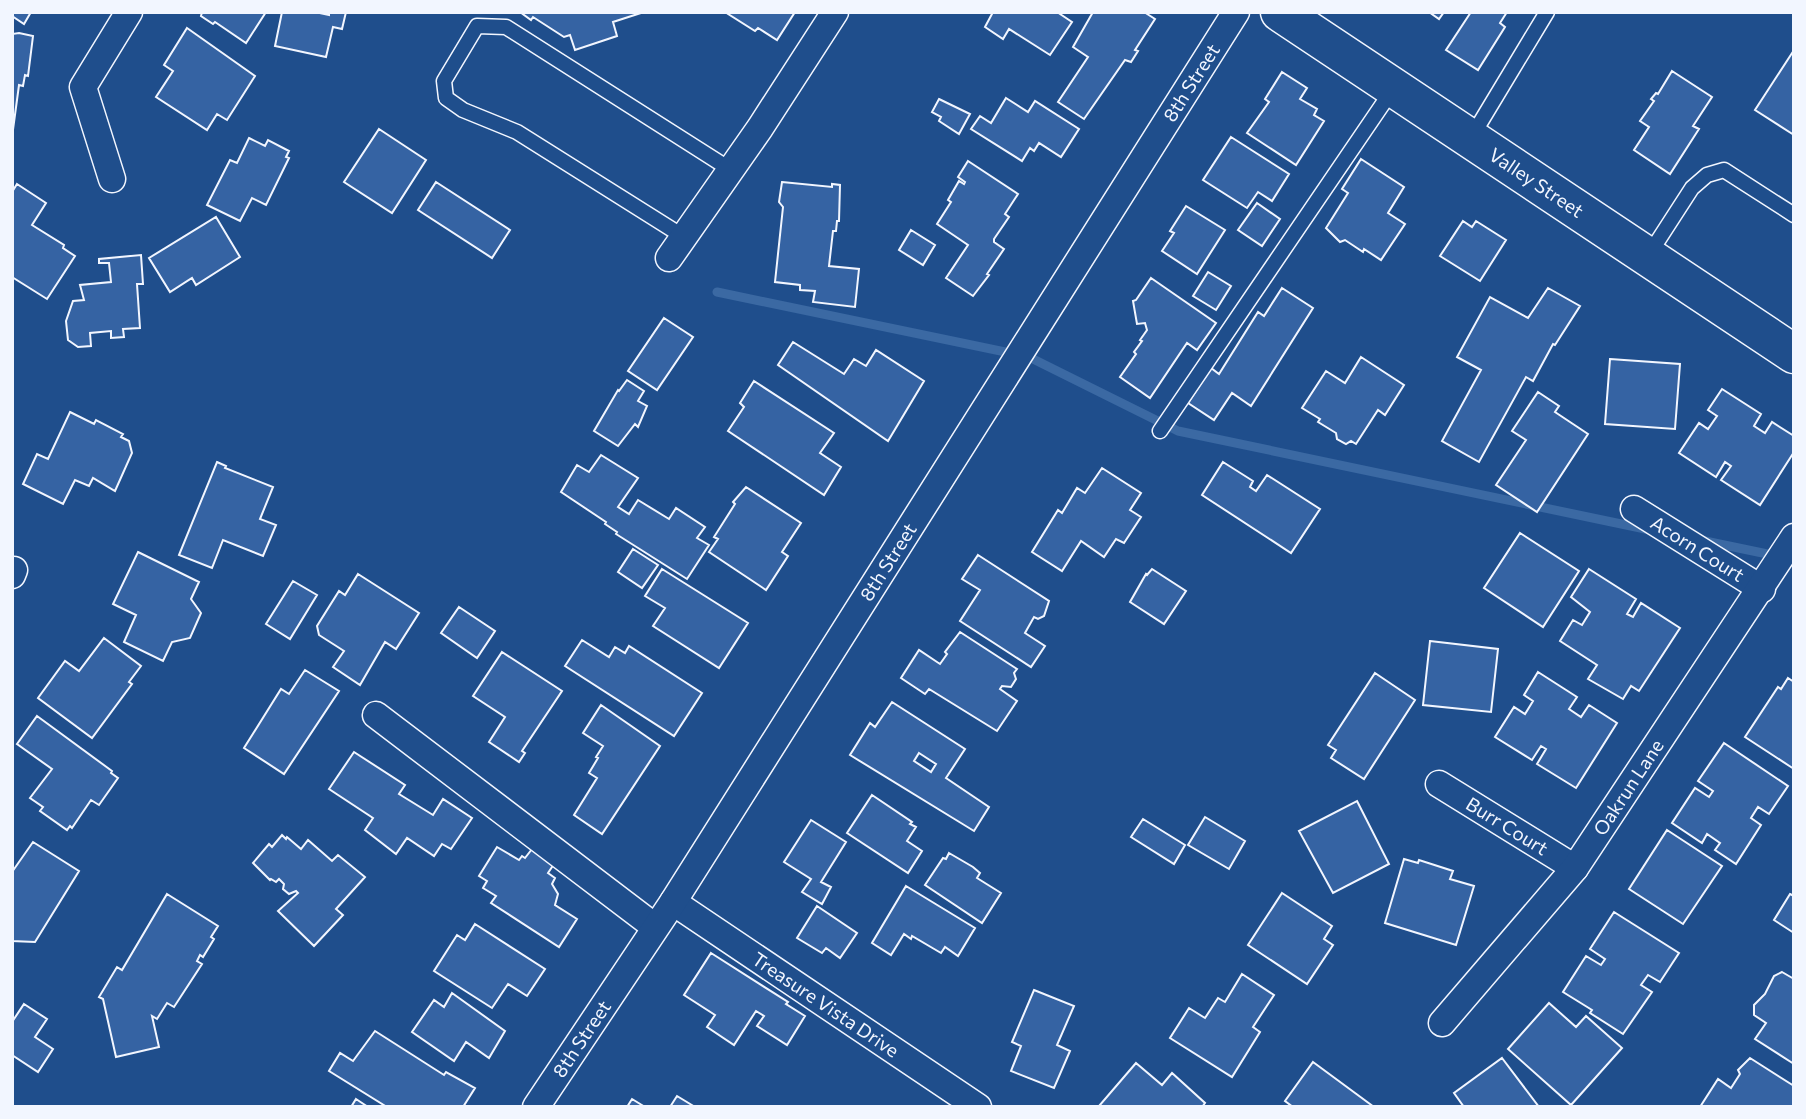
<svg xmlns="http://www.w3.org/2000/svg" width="1806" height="1119" viewBox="0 0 1806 1119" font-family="Commissioner,sans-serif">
<rect width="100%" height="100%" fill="#1f4e8c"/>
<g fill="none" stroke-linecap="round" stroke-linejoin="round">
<!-- stream -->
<path stroke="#3b69a3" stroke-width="9" d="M717 292 1029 357 1178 431 1650 530
M1705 541 1777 556"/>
</g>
<!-- building -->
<path fill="#3563a3" stroke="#f2f6ff" stroke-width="2" fill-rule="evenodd" d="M12 12H31L24 24 12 16Z
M202 12H266L246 43 215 22 213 24 201 16Z
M282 12H315L329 15V12H346L342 29 333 27 326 57 275 46Z
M520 12H644L613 22 617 36 575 50 570 35 564 37 533 17 531 20Z
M725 12H795L777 40 758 28 755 31Z
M993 12H1057L1072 22 1050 55 1009 29 1003 39 985 27Z
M1093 12H1144L1155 19 1135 50 1138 51 1131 62 1125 60 1084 119 1058 102 1088 57 1073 47Z
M1429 12H1444L1439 19Z
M1471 12H1507L1500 23 1505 27 1478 70 1446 50Z
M187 28 255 76 227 120 217 114 207 130 156 97 173 71 164 65Z
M19 33 33 36 28 76 25 75 23 86 19 85 12 137V34Z
M1794 50V135L1755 110Z
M1672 71 1712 97 1693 126 1699 129 1670 174 1634 150 1649 127 1640 121 1654 101 1651 99 1656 93 1658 94Z
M1282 72 1307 88 1300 99 1317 109 1314 115 1324 121 1296 165 1247 133 1269 102 1265 99Z
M1006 98 1028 112 1035 101 1079 129 1061 157 1039 143 1034 151 1030 148 1022 161 971 129 980 116 991 123Z
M939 99 970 114 959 134 939 121 941 117 932 112Z
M379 129 426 160 392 213 344 182Z
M1231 137 1289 174 1272 201 1258 192 1247 208 1203 180Z
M249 138 265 146 268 140 289 151 286 157 289 158 266 205 252 198 240 221 207 205 230 160 237 163Z
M1361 159 1404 187 1388 213 1405 224 1381 260 1364 249 1363 252 1345 240 1340 242 1326 228 1348 193 1342 189Z
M968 161 1018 194 1005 214 1009 217 994 239V242L1004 249 987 274 989 275 973 296 946 278 968 245 937 224 951 202 948 200 959 181 964 184 965 182 958 177Z
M436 182 510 230 492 258 418 210Z
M782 182 832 187V184L840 185 839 221H837L836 231H833L829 266 859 269 855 307 813 302 815 291 800 290V285L775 282 783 207 779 202Z
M17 184 46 203 32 225 64 245 63 248 75 256 47 299 12 277V192Z
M1257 203 1280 219 1262 246 1238 230Z
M1186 206 1225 230 1197 274 1162 251 1174 233 1170 231Z
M216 217 240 257 196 285 192 278 170 292 149 258Z
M1463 221 1472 227 1476 221 1506 240 1480 281 1440 256Z
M911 230 935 245 923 265 899 250Z
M141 255 143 284H137L140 328 123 329 124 337 111 338V331L90 333 91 346 78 347 68 340 66 321 73 301 84 300 80 285 111 282 109 263H99V259Z
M1208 272 1231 286 1216 310 1193 296Z
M1151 278 1216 323 1197 350 1187 343 1150 398 1120 377 1136 354 1134 352 1142 341 1140 340 1147 330 1145 323 1137 324 1133 301 1136 300Z
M1282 288 1313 308 1251 406 1232 393 1214 420 1188 403 1211 368 1219 374 1258 312 1264 316Z
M1548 288 1580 306 1555 345 1553 344 1533 381 1526 377 1479 462 1442 441 1481 370 1457 357 1490 297 1528 318Z
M664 318 693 337 657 390 628 371Z
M793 342 844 374 854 359 866 366 876 350 924 381 888 441 778 365Z
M1361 357 1404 385 1385 415 1378 410 1356 444 1351 441 1346 444 1337 439 1336 433 1318 422 1320 419 1302 408 1326 371 1345 383Z
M1610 359 1680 364 1675 429 1605 424Z
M627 380 644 391 638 401 647 406 638 427 635 424 618 446 594 431 618 390 619 391Z
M754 381 834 433 820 453 841 467 824 495 728 431 744 407 740 403Z
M1722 389 1761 414 1754 426 1765 433 1772 422 1794 436V452L1760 505 1721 480 1731 466 1725 462 1716 477 1679 453 1699 423 1708 429 1717 416 1708 410Z
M1538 392 1559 406 1555 412 1588 434 1537 512 1496 485 1526 440 1512 431Z
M70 412 94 424 96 420 123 434 121 437 129 441 132 453 115 491 93 478 89 486 75 480 63 504 23 484 37 454 48 459Z
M601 455 638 478 618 507 629 514 638 500 669 519 676 508 705 527 697 538 709 545 687 579 616 534 617 532 605 524 606 522 561 492 577 465 589 472Z
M217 462 226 466 225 468 273 487 260 519 276 525 263 556 223 540 212 568 179 555Z
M1223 462 1253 481 1250 487 1256 491 1267 475 1320 509 1291 553 1202 495Z
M1102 468 1141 493 1130 510 1141 517 1124 543 1116 539 1104 557 1081 541 1062 571 1032 552 1058 510 1062 513 1077 488 1085 493Z
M746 487 801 523 782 552 788 556 766 590 709 552 718 539 714 537 735 504 733 502Z
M1520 533 1579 571 1543 627 1484 588Z
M633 549 658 565 642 588 618 572Z
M138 552 199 582 191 599 201 613 190 638 172 642 163 661 124 642 136 615 113 604Z
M978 555 1049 601 1044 616 1038 619 1034 617 1025 633 1045 646 1031 667 960 621 980 590 962 579Z
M662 569 748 623 719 668 653 626 665 608 645 596Z
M1152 569 1186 591 1164 624 1130 602 1146 574 1147 575Z
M1589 569 1636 599 1627 614 1633 617 1641 603 1680 628 1639 691 1631 686 1623 699 1588 679 1597 665 1560 641 1573 620 1582 625 1590 612 1571 597Z
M358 574 419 613 396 649 385 642 360 685 333 667 344 651 319 635 317 626 339 591 345 595Z
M293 581 317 595 290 639 266 624Z
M459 607 495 631 477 658 441 633Z
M960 632 1017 669 1014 673 1016 679 1011 687 1002 686 1000 689 1017 701 997 731 929 689 925 694 901 678 919 650 940 664 947 654 945 652Z
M104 638 141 666 129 682 132 684 92 738 38 698 65 661 79 671Z
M582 640 609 657 615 647 625 653 629 646 702 693 674 736 565 666Z
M1430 641 1498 649 1491 712 1423 705Z
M502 652 562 691 522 751 525 753 519 762 489 742 505 717 473 696Z
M305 670 339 691 284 774 244 748 281 689 289 694Z
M1538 672 1577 697 1569 709 1581 717 1589 705 1617 723 1576 788 1537 764 1546 749 1541 746 1532 760 1495 737 1514 707 1525 714 1533 701 1524 695Z
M1375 673 1415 700 1364 779 1331 758 1336 750 1328 745Z
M1788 678 1794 682V769L1745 737 1778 687 1781 689Z
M892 702 965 749 946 778 989 807 974 831 850 755 870 723 875 727ZM919 753 936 764 931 772 914 761Z
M601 705 660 746 602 834 574 815 597 778 589 773 598 758 596 757 603 746 583 733Z
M37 716 112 771 111 773 118 778 99 805 91 800 72 828 70 826 67 830 40 811 43 807 30 798 52 769 17 744Z
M1724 743 1788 786 1769 814 1758 807 1751 818 1761 825 1736 864 1715 850 1720 843 1707 834 1702 843 1672 823 1695 788 1709 797 1713 791 1698 781Z
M354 752 405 785 399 794 433 815 443 799 472 818 451 849 442 844 434 856 407 838 396 854 365 830 373 818 329 789Z
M872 795 912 822 910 824 916 827 907 841 922 851 908 873 847 833Z
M1357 801 1389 864 1333 893 1299 831Z
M1205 817 1245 841 1229 869 1188 845Z
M1143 819 1185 845 1174 864 1131 837Z
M811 820 846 842 821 882 831 887 822 904 802 892 811 879 784 862Z
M1667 830 1722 866 1683 924 1629 889Z
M282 835 286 839 287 837 301 849 308 840 332 861 338 855 365 877 336 909 343 915 314 946 278 911 298 893 296 891 289 894 283 889 284 884 279 879 276 882 271 879 270 880 253 863 269 844 272 847Z
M33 842 79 871 35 942 12 941V872Z
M497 847 519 860 522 856 525 858 532 849 554 864 548 873 555 878 552 884 558 894 555 905 577 919 559 947 491 903 496 896 483 888 487 881 479 876Z
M949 853 973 867 980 873 977 878 1001 893 982 923 925 885 943 858 946 859Z
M1404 859 1418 863 1419 860 1453 871 1450 879 1474 886 1456 945 1385 923Z
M906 886 975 928 958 956 945 947 941 953 912 936 911 939 904 934 891 955 872 943Z
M1282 893 1332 926 1324 939 1333 945 1307 984 1248 945Z
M167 894 218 926 211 937 214 939 203 957 200 955 197 961 202 964 174 1007 167 1003 157 1019 152 1016 159 1047 116 1057 103 999 99 997 117 967 122 970Z
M1790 894 1794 896V933L1774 920Z
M817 906 857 933 840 958 826 948 822 953 797 938Z
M1614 912 1679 953 1660 982 1648 975 1641 985 1652 992 1623 1034 1590 1013 1592 1010 1563 992 1586 956 1601 965 1605 959 1590 949Z
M475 924 545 969 527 996 508 984 492 1008 434 971 457 935 465 940Z
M711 953 788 1002 786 1004 805 1016 787 1045 757 1026 764 1016 756 1011 734 1045 707 1027 715 1015 684 995Z
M1782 972 1794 979V1064L1755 1039 1766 1023 1754 1015V1005L1765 994 1774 976Z
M1242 974 1274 995 1253 1027 1260 1032 1232 1077 1170 1038 1189 1008 1205 1018 1218 998 1225 1002Z
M1034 990 1074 1006 1057 1045 1070 1051 1054 1088 1011 1071 1021 1046 1012 1042Z
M452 993 505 1031 489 1058 466 1042 454 1061 412 1032 434 1000 444 1007Z
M1549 1003 1576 1027 1586 1016 1622 1048 1571 1105 1508 1049Z
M24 1004 47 1019 35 1037 53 1049 38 1072 12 1055V1022Z
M375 1031 444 1075 446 1072 475 1088 463 1107H387L329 1071 340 1053 353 1061Z
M1502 1058 1539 1107H1464L1454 1093Z
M1750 1058 1794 1086V1107H1700L1718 1079 1731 1088 1740 1074 1738 1070Z
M1313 1062 1374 1107H1293L1285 1101Z
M1136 1063 1162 1085 1172 1073 1205 1103 1202 1107 1099 1106Z
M677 1096 695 1107H670Z
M356 1099 368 1107H351Z
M632 1099 645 1107H627Z"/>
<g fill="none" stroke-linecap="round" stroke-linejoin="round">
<!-- lane casing -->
<g stroke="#f2f6ff" stroke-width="17">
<path id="lane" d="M1471 138 1547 12
M684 237 517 132 463 110 446 98 444 81 477 26 506 27 731 170
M1648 256 1692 188 1707 175 1724 170 1794 215
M1160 431 1393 89"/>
</g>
<!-- street casing -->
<g stroke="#f2f6ff" stroke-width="29">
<g id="street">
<path d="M112 179 83 87 129 12"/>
<path d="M669 258 760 128 835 12"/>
<path id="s1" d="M1634 509 1762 589"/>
<path d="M12 575 14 570"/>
<path d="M376 715 655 927"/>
<path id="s2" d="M1439 784 1575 868"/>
<path id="s3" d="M673 902 978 1107"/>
<path id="s4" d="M1442 1023 1575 868 1794 537"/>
<path id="s5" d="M536 1107 673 902 1236 12"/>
</g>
</g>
<!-- secondary casing -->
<g stroke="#f2f6ff" stroke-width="41">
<g id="secondary">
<path id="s6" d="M1280 12 1794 354"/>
</g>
</g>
<!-- lane -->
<use href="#lane" stroke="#1f4e8c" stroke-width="14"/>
<!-- street -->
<use href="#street" stroke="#1f4e8c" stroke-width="26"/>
<!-- secondary -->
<use href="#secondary" stroke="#1f4e8c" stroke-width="38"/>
</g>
<g text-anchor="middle" stroke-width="5" stroke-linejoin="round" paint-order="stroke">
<!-- street labels -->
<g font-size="19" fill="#f2f6ff" stroke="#1f4e8c">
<text dy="7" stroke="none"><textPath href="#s5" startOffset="1216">8th Street</textPath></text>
<text dy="7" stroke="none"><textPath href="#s6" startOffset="308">Valley Street</textPath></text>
<text dy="7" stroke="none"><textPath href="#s1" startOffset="75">Acorn Court</textPath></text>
<text dy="7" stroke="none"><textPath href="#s5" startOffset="649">8th Street</textPath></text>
<text dy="7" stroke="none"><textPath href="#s4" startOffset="301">Oakrun Lane</textPath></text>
<text dy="7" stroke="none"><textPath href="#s2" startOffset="80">Burr Court</textPath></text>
<text dy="7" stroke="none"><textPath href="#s3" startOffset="184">Treasure Vista Drive</textPath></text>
<text dy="7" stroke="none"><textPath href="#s5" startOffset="82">8th Street</textPath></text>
</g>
</g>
<!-- border -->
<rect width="1806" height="1119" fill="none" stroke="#f2f6ff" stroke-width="28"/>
</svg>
